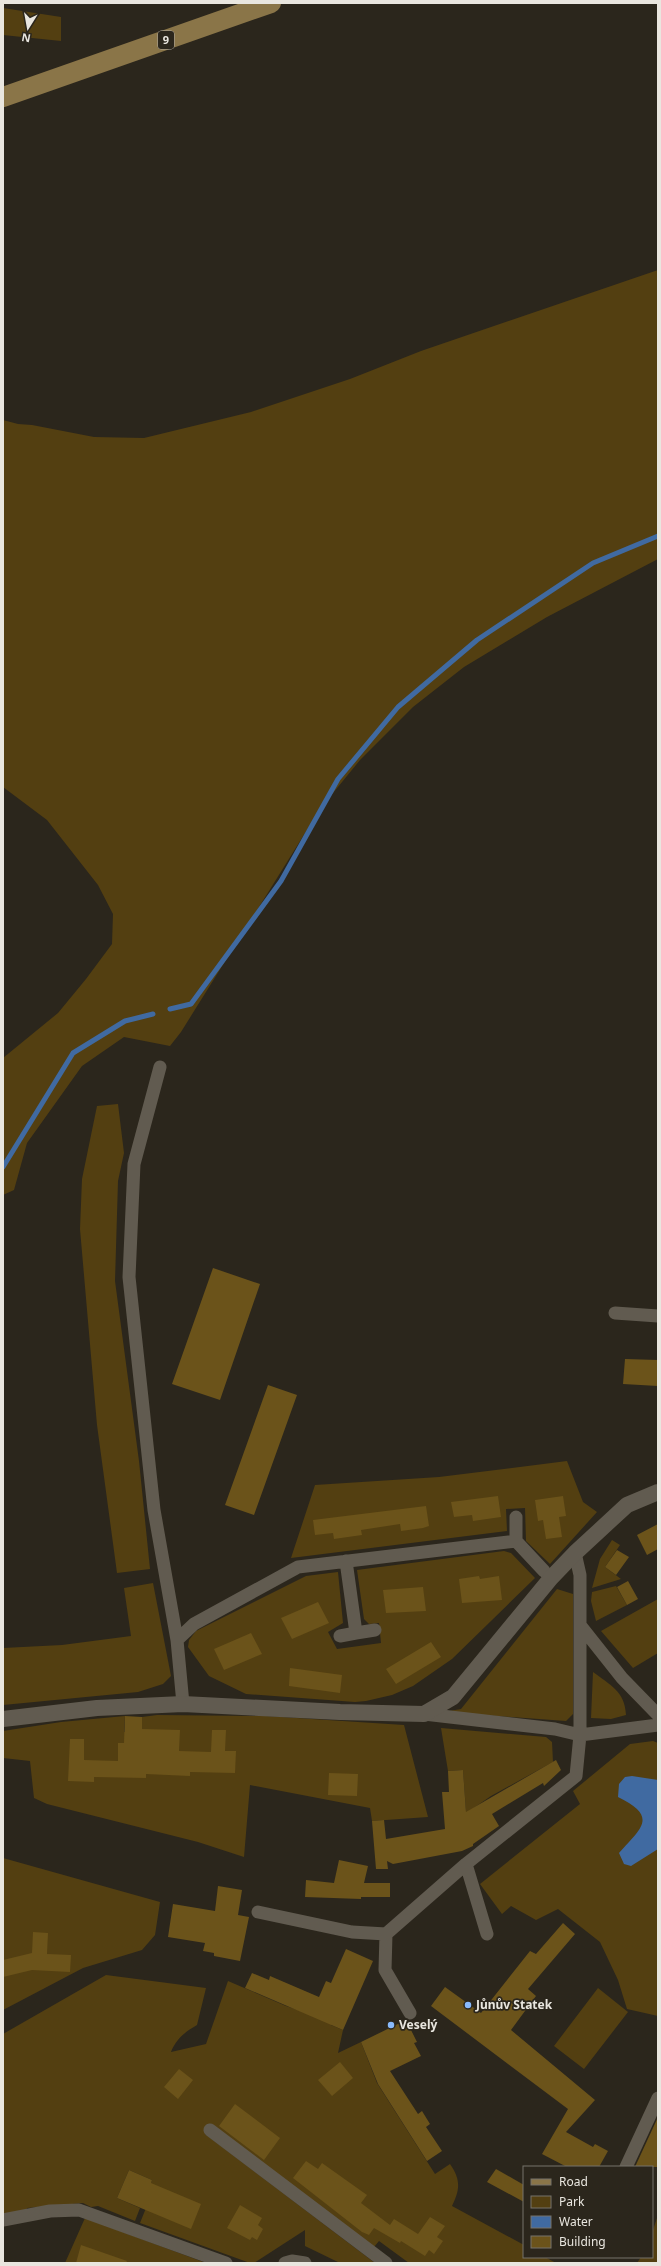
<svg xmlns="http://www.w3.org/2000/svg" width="661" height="2266" viewBox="0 0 661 2266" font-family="'Noto Sans',sans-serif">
<rect width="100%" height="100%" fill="#2b261c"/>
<!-- green -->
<path fill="#533f11" d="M3 8 61 17V41L3 35Z
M658 270V559L547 617 464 667 413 707 360 760 320 809 181 1032 170 1046 124 1037 82 1066 27 1143 14 1190 3 1195V1058L58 1013 86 979 112 944 113 914 98 885 47 820 3 787V420L18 424 32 425 94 437 144 438 251 412 350 379 421 351Z
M118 1104 124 1153 118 1181 115 1281 139 1461 150 1569 117 1573 97 1425 80 1229 82 1179 97 1106Z
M567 1461 583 1502 597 1512 550 1564 526 1541 525 1508 506 1509 507 1531 291 1558 315 1485 439 1477Z
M612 1540 620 1545 605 1567 621 1579 592 1588 600 1559Z
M504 1551 511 1553 535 1578 452 1659 413 1686 392 1695 366 1701 355 1702 246 1694 209 1676 188 1647 189 1640 196 1631 306 1576 338 1572 343 1623 328 1632 337 1649 381 1643 379 1623 369 1624 364 1619 357 1570Z
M153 1583 171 1676 163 1684 138 1692 3 1705V1648L62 1645 131 1636 124 1588Z
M616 1586 627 1605 596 1621 591 1601 592 1592Z
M557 1589 573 1594V1714L566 1721 443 1712 461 1709Z
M658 1599V1653L633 1668 601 1631Z
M593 1672C610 1685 625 1691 626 1715L611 1719 591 1718Z
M157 1715 266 1716 404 1725 428 1817 372 1821 370 1808 250 1785 244 1857 198 1842 47 1804 34 1798 30 1761 3 1758V1731L61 1722 125 1716 124 1732 141 1733 142 1717Z
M441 1728 546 1737 552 1742 553 1762 491 1796 452 1823 466 1812 463 1770 448 1771Z
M653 1741 658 1743V2016L627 2009 618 1980 600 1942 558 1909 536 1920 511 1906 502 1914 480 1884 580 1804 573 1791 630 1744Z
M3 1858 160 1902 155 1935 142 1950 83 1968 3 2010Z
M106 1975 206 1988 197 2025C185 2032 176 2039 171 2052L206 2044 228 1981 286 2006 333 2022 331 2025 343 2030 338 2053 361 2042 377 2083 435 2174 450 2164C461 2180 460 2189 452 2206L524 2245V2257H545L556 2263H409L379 2241 374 2247 210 2125 205 2134 375 2263H340L305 2246V2230L254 2263H250L140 2223 150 2198 146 2195 152 2180 129 2170 117 2198 140 2208 135 2221 98 2206 91 2207 83 2203 27 2208 26 2211 3 2215V2034Z
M598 1988 628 2012 584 2069 554 2046Z
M658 2215V2263H637L641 2257H652V2233Z
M85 2218 206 2263H65Z"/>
<!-- water -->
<path fill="#406aa1" d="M632 1776 658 1780V1849L631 1866 624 1864 619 1853C641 1828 659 1817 618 1797L619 1784 625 1777Z"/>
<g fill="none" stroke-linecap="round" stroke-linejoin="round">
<!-- stream -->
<path stroke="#406aa1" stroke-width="5" d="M170 1009 191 1004 281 881 338 779 398 707 477 640 593 563 658 536
M3 1167 73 1053 125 1021 153 1014"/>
</g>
<!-- building -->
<path fill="#6b531a" d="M213 1268 260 1284 220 1400 172 1384Z
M625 1359 658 1360V1386L623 1384Z
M268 1385 297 1395 254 1515 225 1505Z
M498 1496 501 1517 473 1521 472 1515 454 1517 451 1502Z
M563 1496 566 1516 559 1517 562 1537 546 1539 543 1520 538 1521 535 1500Z
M426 1506 429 1526 423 1528 401 1531 400 1524 361 1530 362 1535 334 1539 333 1533 315 1535 313 1520Z
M658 1524V1549L647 1555 637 1535Z
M617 1550 629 1557 616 1575 605 1567Z
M479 1576 480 1579 499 1576 502 1600 462 1603 459 1579Z
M628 1581 638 1599 627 1605 617 1587Z
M423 1587 426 1611 386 1613 383 1590Z
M318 1602 329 1623 292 1639 281 1618Z
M251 1633 262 1654 224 1670 214 1649Z
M431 1642 441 1657 396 1684 386 1669Z
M290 1668 342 1675 340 1693 289 1686Z
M125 1716 142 1717V1729L180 1730 179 1751 211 1752 212 1730H226L225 1751H236L235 1773 190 1772V1776L146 1774V1778L94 1777V1782L68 1781 70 1739H84V1760L118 1761V1743H124Z
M556 1760 561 1770 544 1786 543 1783 492 1814 499 1826 473 1844V1846L462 1851 393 1864 387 1861 388 1869H376L372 1821 384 1820 386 1839 445 1829 442 1792H449L448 1771 463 1770 466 1812Z
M329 1773 358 1774 357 1796 328 1795Z
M339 1860 368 1866 364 1883H390V1897H361V1899L305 1897 306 1880 334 1883Z
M218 1886 242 1890 238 1915 249 1917 240 1961 214 1956V1953L203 1951 205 1943 168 1937 173 1904 215 1911Z
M563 1923 575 1934 528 1989 536 1996 511 2030 595 2100 566 2132 593 2147 595 2144 608 2151 599 2167H567L542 2154 568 2109 431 2006 445 1987 481 2013 530 1951 536 1954Z
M33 1932 48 1933 47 1954 71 1955 70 1972 32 1970 3 1977V1960L32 1953Z
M346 1949 373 1961 343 2030 245 1988 252 1973 269 1980 270 1976 319 1997 326 1981 331 1983Z
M406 2020 417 2042 414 2043 421 2056 390 2071 418 2114 422 2111 430 2124 426 2127 442 2151 427 2161 378 2084 361 2042Z
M340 2062 353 2078 332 2096 318 2080Z
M179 2069 193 2080 178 2099 164 2087Z
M235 2104 280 2138 264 2160 219 2126Z
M658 2117V2167H635Z
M306 2161 318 2169 322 2163 367 2195 361 2203 390 2225 394 2219 418 2234 430 2217 445 2226 437 2237 443 2241 434 2254 429 2250 425 2256 401 2241 400 2243 374 2228 369 2235 362 2232 293 2178Z
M496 2169 524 2185V2202L487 2182Z
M129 2170 152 2180 151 2183 201 2204 191 2229 117 2198Z
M240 2205 262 2218 258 2225 263 2229 257 2240 252 2237 250 2240 227 2228Z
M81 2245 127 2261 126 2263H76Z"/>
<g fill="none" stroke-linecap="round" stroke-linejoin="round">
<!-- minor -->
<path stroke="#615b50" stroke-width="13" d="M160 1067 134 1164 129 1277 154 1510 177 1640 183 1704
M615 1313 658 1316
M516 1541 544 1571
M346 1561 356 1633 375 1630
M580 1625 622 1678 658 1715
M340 1636 356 1633
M177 1640 194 1624 298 1567 516 1541V1517
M424 1714 555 1729 580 1735 658 1725
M466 1864 487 1934
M258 1912 352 1932 386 1934
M410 2013 385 1970 386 1934 466 1864 576 1776 580 1735V1575L575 1553
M210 2130 386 2263
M626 2167 658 2098
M3 2220 50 2211 79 2210 226 2263
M285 2263 292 2261 305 2263"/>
<!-- tertiary -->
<path stroke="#615b50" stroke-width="16" d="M3 1719 97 1708 183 1704 340 1712 424 1714 453 1697 551 1578 575 1553 627 1505 658 1492"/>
<!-- primary -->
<path stroke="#8a7548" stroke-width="20" d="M3 97 271 3"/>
</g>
<!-- markers -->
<g fill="#89bafc" stroke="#2b261c" stroke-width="1.5">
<circle cx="468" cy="2005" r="4"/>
<circle cx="391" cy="2025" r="4"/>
</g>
<g text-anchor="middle" stroke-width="3.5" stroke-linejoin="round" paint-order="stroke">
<!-- shield labels -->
<rect fill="#2b261c" stroke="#b0aca4" stroke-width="1" x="158" y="31" width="16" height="18" rx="3"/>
<g font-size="11" font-weight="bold" fill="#e9e6df">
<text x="166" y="44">9</text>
</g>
<!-- poi labels -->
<g font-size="12" font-weight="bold" fill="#e9e6df" stroke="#2b261c" text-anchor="start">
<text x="476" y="2009">Jůnův Statek</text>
<text x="399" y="2029">Veselý</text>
</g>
</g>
<!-- border -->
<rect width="661" height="2266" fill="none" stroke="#e9e6df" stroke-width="8"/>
<!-- legend -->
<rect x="523" y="2166" width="130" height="92" fill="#2b261c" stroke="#77736a"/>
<rect x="531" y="2179" width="20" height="6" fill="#8a7548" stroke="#77736a"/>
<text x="559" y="2186" font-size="12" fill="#e9e6df">Road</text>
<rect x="531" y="2196" width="20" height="12" fill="#533f11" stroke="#77736a"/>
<text x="559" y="2206" font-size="12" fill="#e9e6df">Park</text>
<rect x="531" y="2216" width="20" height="12" fill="#406aa1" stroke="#77736a"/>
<text x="559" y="2226" font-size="12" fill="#e9e6df">Water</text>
<rect x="531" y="2236" width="20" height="12" fill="#6b531a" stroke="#77736a"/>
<text x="559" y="2246" font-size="12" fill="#e9e6df">Building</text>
<!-- north arrow -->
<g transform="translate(28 28) rotate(191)" stroke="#2b261c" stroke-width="3" paint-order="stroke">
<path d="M0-3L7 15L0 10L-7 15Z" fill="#e9e6df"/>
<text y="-6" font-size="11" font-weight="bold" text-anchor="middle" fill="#e9e6df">N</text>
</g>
</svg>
